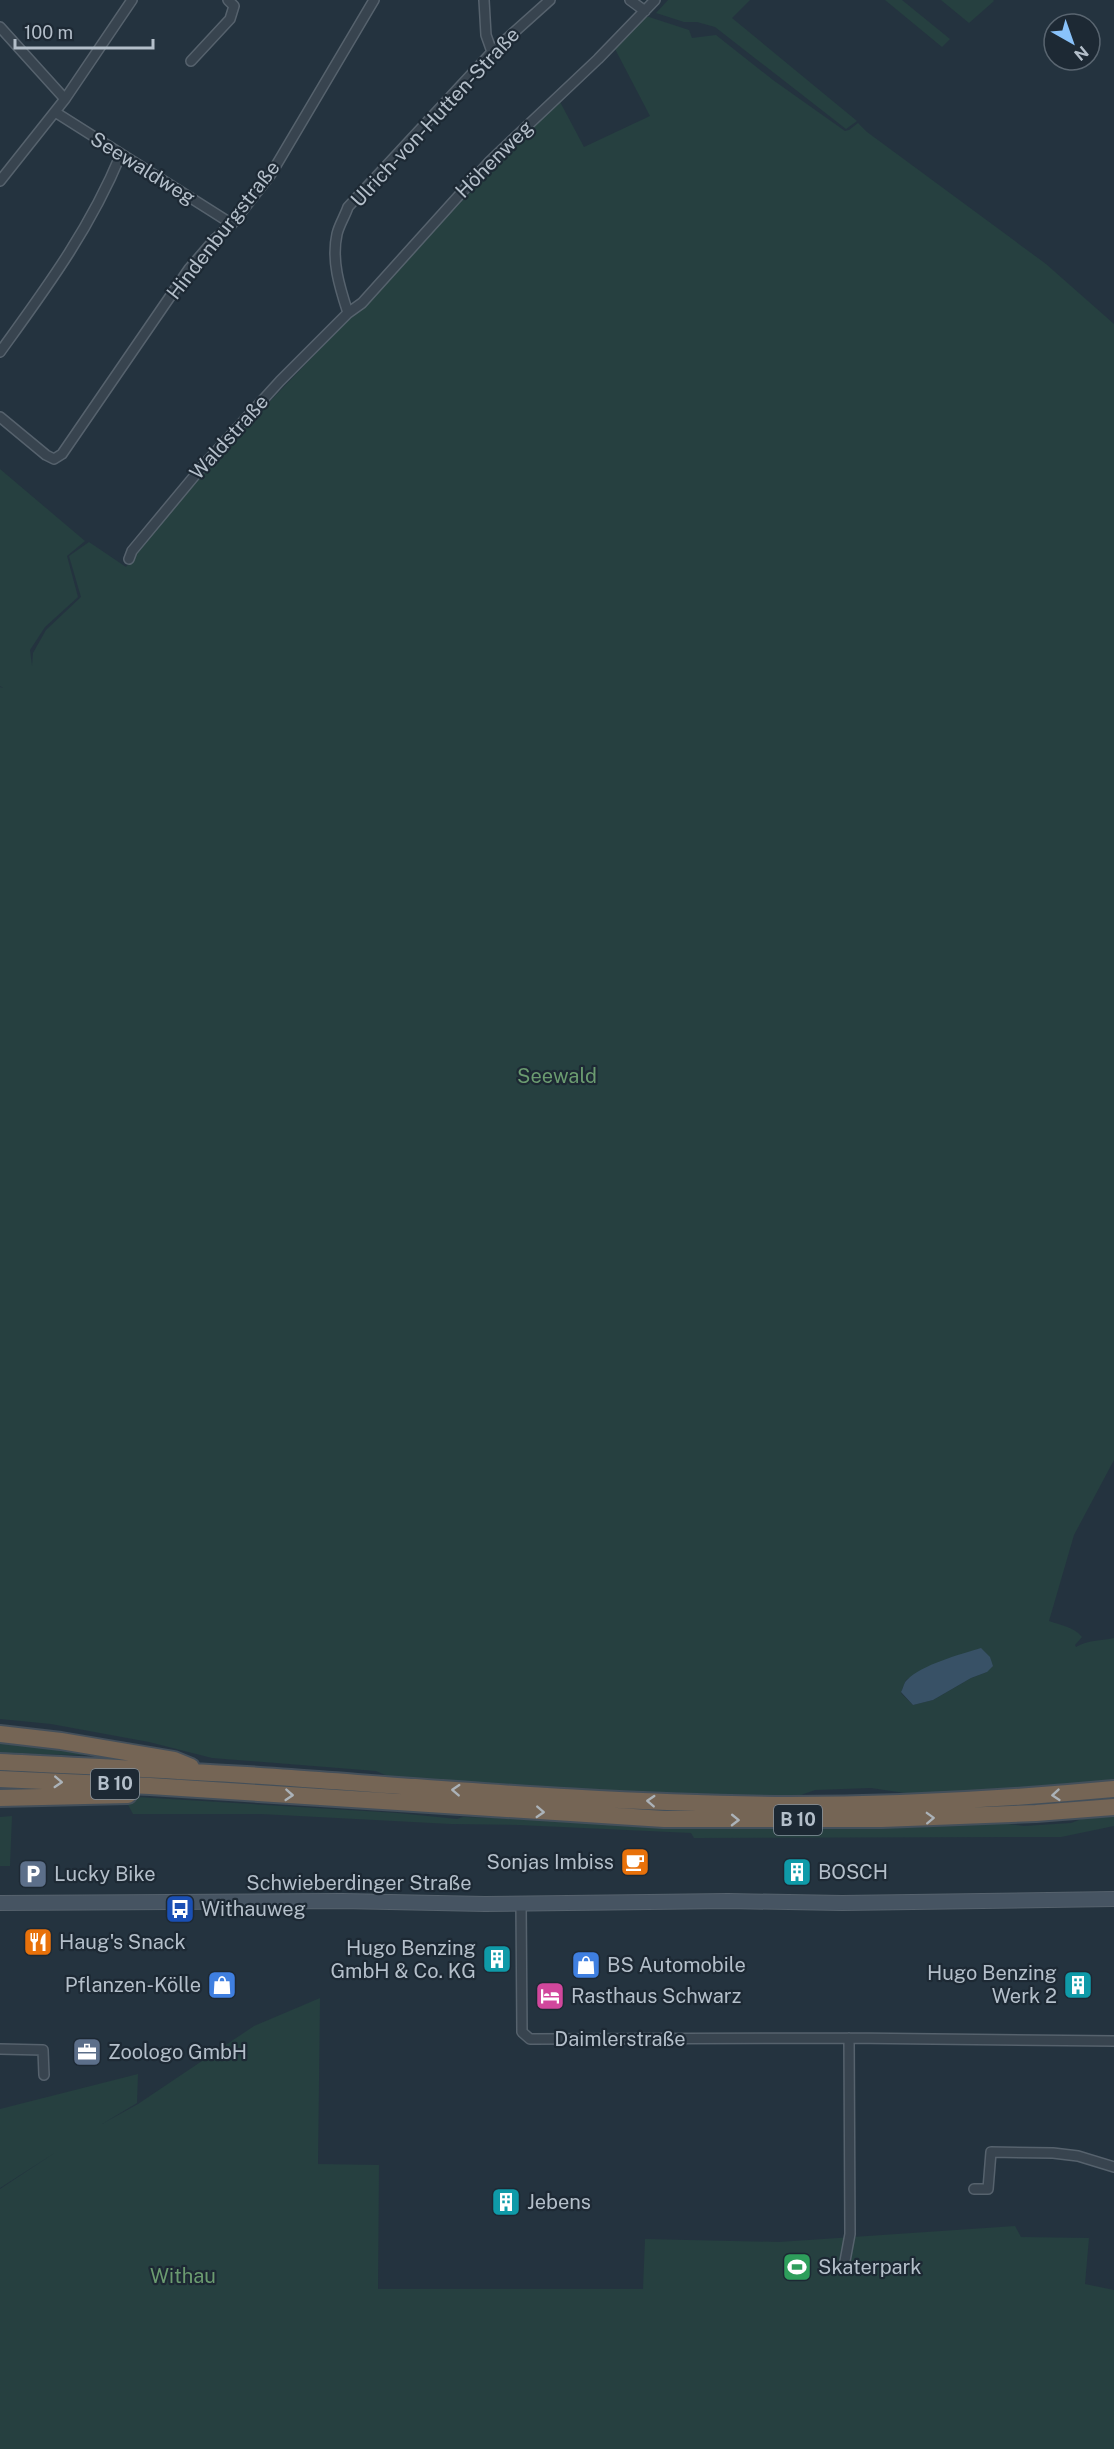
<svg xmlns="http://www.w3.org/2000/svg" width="1114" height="2449" viewBox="0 0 1114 2449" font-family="'Public Sans',sans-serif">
<rect width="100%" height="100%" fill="#24333f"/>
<!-- green -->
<path fill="#264040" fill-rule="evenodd" d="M668 0H750L732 18 857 121 846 129 715 27 697 22H684L656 13Z
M885 0H902L950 39 942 47Z
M941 0H993L994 1 969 23Z
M646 16 689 30 692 38 716 35 773 80 845 131 849 130 858 123 867 132 1046 264 1114 324V1460L1074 1535 1049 1621C1060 1625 1074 1627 1082 1637L1075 1645 1076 1647C1088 1640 1100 1641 1114 1638V1783L918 1795 871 1788 815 1790 798 1796C662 1794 527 1788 392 1778L376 1771 212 1758 149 1742 51 1724 0 1719V687L3 688 0 686V469L85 541 67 556 78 597 45 627 30 650 32 666 33 653 46 630 81 597 69 556 89 542 126 567 204 470 559 100 584 147 650 116 614 47ZM927 1668 987 1672 971 1678 933 1700 913 1705 901 1693 906 1680Z
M0 1742 116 1756 0 1753Z
M137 1797 398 1813 457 1819 463 1817 697 1825 984 1821 1024 1826 1071 1823 1092 1815 1114 1814V1826L1061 1837 694 1838 691 1833 519 1825 451 1824 261 1814H133L126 1801Z
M12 1816 10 1866H0V1817Z
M320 1998 318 2164 379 2165 378 2289H643L645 2239 779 2242 1015 2226 1021 2237 1089 2238 1085 2284 1114 2290V2449H0V2189L56 2152 0 2188V2109L138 2074 137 2103 102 2124 138 2104 254 2026Z"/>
<!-- water -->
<path fill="#385166" d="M981 1648 990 1657 993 1666 987 1672 971 1678 933 1700 913 1705 901 1692C903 1689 904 1682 907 1680 921 1665 961 1654 981 1648Z"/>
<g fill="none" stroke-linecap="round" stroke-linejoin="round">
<!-- street casing -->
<g stroke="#56626d" stroke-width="12">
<path id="street" d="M484 0 486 35 492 52
M630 0 645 11
M0 27 65 99
M191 61 230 19 234 6 228 0
M55 112 232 224
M0 181 65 99 132 0
M348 313C340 288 331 261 337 234 339 225 345 216 348 207L492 52 550 0
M0 352C47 287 90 229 121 154
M0 417 46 455 54 459 62 454 189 269 214 240 232 224 271 174 374 0
M129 559 132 551 201 468 280 381 348 313 362 303 490 161 598 59 655 0
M521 1903 522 2032 530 2039 849 2038 1114 2041
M0 2049 43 2050 44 2075
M974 2189H988L991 2152 1053 2153 1078 2156 1114 2167
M845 2261 850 2234 849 2038"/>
</g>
<!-- secondary casing -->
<g stroke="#56626d" stroke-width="16">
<path id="secondary" d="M0 1903 342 1901 485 1904 728 1901 842 1903 1114 1899"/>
</g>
<!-- highway casing -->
<g stroke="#434f5a" stroke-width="20">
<path id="highway" d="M0 1734 61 1741 174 1760 191 1767
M0 1762C97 1767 194 1771 291 1778 457 1790 623 1804 789 1805 898 1805 1006 1799 1114 1789
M0 1779 150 1786 664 1819H882L1036 1813 1114 1807
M0 1798 128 1795"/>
</g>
<!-- street -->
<use href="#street" stroke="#38444f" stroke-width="9"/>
<!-- secondary -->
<use href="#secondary" stroke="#465462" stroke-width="14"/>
<!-- highway -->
<use href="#highway" stroke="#756555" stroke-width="16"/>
</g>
<!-- one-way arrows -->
<defs><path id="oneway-chevron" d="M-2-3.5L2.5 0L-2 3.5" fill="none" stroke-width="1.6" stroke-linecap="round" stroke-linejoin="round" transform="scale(1.5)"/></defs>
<g stroke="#abb2b8">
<use href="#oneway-chevron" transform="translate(58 1782) rotate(3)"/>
<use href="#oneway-chevron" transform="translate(456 1790) rotate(-177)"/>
<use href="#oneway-chevron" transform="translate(289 1795) rotate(4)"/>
<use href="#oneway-chevron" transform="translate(1056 1795) rotate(175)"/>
<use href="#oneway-chevron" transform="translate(651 1801) rotate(-177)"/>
<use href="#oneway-chevron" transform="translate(540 1812) rotate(3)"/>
<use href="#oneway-chevron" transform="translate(930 1818) rotate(-2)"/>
<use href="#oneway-chevron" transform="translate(735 1820) rotate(1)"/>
</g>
<!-- icons -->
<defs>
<g id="cafe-square" transform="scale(1.5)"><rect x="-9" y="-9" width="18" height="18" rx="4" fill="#e8710a" stroke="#1d2934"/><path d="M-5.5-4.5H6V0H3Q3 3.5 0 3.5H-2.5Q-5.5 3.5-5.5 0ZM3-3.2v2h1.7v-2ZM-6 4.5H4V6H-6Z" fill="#fff"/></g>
<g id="building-square" transform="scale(1.5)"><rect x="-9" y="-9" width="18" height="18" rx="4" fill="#0f9aa8" stroke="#1d2934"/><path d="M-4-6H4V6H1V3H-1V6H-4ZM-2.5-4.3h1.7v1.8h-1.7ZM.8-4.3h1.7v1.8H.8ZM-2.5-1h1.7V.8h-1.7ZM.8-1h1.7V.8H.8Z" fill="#fff"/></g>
<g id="parking-square" transform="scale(1.5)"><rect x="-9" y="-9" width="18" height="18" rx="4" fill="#5c6f8a" stroke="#1d2934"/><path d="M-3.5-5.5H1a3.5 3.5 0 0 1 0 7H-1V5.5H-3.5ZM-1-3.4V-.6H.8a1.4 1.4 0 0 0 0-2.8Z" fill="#fff"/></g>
<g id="bus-square" transform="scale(1.5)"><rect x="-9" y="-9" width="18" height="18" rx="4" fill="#1a4fb4" stroke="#1d2934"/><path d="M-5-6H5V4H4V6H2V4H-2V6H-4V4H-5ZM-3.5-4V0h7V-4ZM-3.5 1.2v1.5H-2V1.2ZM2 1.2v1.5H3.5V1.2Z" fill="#fff"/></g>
<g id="restaurant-square" transform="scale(1.5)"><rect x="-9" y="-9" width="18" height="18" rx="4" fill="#e8710a" stroke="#1d2934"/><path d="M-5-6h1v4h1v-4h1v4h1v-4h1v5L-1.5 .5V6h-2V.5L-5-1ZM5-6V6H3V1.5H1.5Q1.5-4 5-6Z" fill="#fff"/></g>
<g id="shop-square" transform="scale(1.5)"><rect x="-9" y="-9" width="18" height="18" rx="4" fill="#3f7fe0" stroke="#1d2934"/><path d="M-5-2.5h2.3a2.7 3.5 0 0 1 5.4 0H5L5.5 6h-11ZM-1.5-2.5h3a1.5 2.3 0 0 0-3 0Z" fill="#fff"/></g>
<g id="hotel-square" transform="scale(1.5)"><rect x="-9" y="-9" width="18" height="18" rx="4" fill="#d1479c" stroke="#1d2934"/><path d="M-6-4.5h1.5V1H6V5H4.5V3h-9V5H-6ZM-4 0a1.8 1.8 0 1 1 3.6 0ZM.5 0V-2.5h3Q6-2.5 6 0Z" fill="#fff"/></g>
<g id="office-square" transform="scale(1.5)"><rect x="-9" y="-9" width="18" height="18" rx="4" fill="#5c6f8a" stroke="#1d2934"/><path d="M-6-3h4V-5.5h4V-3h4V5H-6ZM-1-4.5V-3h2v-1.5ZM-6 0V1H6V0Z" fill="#fff"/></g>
<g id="stadium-square" transform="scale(1.5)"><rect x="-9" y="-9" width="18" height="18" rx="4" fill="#2e9e5b" stroke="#1d2934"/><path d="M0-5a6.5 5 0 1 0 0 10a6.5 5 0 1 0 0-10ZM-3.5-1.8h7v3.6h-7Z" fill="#fff"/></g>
</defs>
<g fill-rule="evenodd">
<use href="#cafe-square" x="635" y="1862"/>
<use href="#building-square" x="797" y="1872"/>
<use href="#parking-square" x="33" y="1874"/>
<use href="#bus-square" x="180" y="1909"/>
<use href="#restaurant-square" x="38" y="1942"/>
<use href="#building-square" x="497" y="1959"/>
<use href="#shop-square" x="586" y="1965"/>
<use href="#shop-square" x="222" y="1985"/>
<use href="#building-square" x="1078" y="1985"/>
<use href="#hotel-square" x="550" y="1996"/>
<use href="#office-square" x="87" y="2052"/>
<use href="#building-square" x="506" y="2202"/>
<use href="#stadium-square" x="797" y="2267"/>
</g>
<g text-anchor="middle" stroke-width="4.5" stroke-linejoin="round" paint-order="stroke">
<!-- shield labels -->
<g fill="#1d2934" stroke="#87929d" stroke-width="1.5">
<rect x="91" y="1769" width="48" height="30" rx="4.5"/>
<rect x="774" y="1805" width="48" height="30" rx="4.5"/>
</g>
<g font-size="18" font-weight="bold" fill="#b4bfca">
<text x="115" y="1790">B 10</text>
<text x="798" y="1826">B 10</text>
</g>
<!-- street labels -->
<g font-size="20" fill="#b4bfca" stroke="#1d2934">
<text transform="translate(435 117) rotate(-47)" y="7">Ulrich-von-Hutten-Straße</text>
<text transform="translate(494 159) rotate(-45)" y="7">Höhenweg</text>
<text transform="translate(143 168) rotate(32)" y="7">Seewaldweg</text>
<text transform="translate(223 230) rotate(-52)" y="7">Hindenburgstraße</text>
<text transform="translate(229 437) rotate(-48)" y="7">Waldstraße</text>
<text x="359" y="1890">Schwieberdinger Straße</text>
<text x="620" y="2046">Daimlerstraße</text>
</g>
<!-- park labels -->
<g font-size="20" fill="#6b9b70" stroke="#1d2934">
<text x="557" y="1083">Seewald</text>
<text x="183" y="2283">Withau</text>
</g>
<!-- poi labels -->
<g font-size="20" fill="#b4bfca" stroke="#1d2934" text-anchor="start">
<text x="614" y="1869" text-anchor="end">Sonjas Imbiss</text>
<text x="818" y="1879">BOSCH</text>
<text x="54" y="1881">Lucky Bike</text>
<text x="201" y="1916">Withauweg</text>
<text x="59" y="1949">Haug's Snack</text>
<text x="476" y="1955" text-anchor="end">Hugo Benzing<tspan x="476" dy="23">GmbH &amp; Co. KG</tspan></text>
<text x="607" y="1972">BS Automobile</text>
<text x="1057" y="1980" text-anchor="end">Hugo Benzing<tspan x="1057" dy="23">Werk 2</tspan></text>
<text x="201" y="1992" text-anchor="end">Pflanzen-Kölle</text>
<text x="571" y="2003">Rasthaus Schwarz</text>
<text x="108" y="2059">Zoologo GmbH</text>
<text x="527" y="2209">Jebens</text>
<text x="818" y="2274">Skaterpark</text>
</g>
</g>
<!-- north arrow -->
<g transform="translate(1072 42) rotate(140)"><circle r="28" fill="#1d2934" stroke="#596570" stroke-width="1.5"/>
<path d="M0-4.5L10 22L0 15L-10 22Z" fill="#89c2fa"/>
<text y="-9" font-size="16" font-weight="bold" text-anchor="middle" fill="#b4bfca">N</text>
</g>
<!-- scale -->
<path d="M15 39v9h138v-9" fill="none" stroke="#b4bfca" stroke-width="3"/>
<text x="24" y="39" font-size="18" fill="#b4bfca" stroke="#1d2934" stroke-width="4.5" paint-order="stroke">100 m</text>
</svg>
